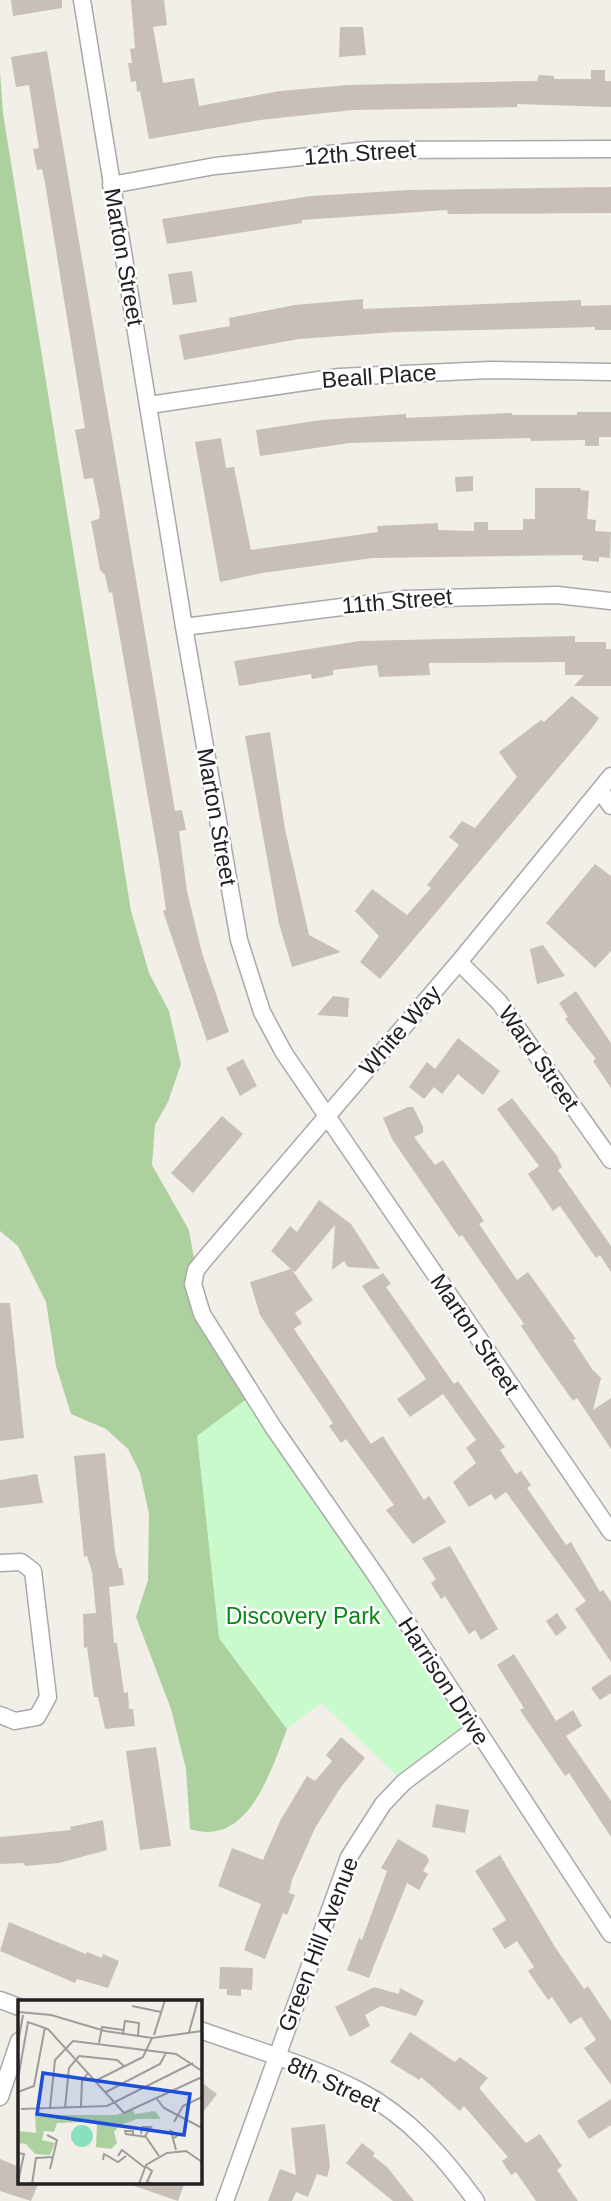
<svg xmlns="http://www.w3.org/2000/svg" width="611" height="2201" viewBox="0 0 611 2201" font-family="Arial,sans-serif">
<rect width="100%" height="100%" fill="#f2efe9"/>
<!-- forest -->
<path fill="#add19e" d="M0 72 3 113 131 911 149 973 169 1011 181 1064 168 1102 155 1125 152 1165 189 1230 196 1270 193 1284 252 1395 219 1638 287 1729C271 1771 248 1848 190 1829L186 1769 171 1709 136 1617 148 1580 149 1514 140 1473 128 1449 106 1429 71 1414 56 1366 46 1302 18 1246 0 1231Z"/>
<!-- park -->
<path fill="#c8facc" d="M252 1395 475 1729 404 1782 321 1703 287 1729 219 1638 197 1436Z"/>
<!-- building -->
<path fill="#c7bfb8" d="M11 0H62V8L13 16Z
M131 0H164L167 25 153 27 163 83 194 78 199 106 280 91 348 85 537 81 539 75 554 76V79H591V70H605V81H611V107L517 104V107L353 110 260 120 149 139 140 91 137 92 136 81 131 82 128 63H132L130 49 135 48Z
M340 27H363L366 55 339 57Z
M47 51 175 811 182 810 186 830 179 831 187 891 202 953 229 1032 207 1041 163 911 166 910 159 861 112 592 109 593 105 575 100 570 91 521 99 519 100 513 93 478 84 479 75 430 85 428 45 183 42 169 37 170 33 149 39 148 29 85 16 87 11 57Z
M611 187V213L448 214 447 210 302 220V223L167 244 162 219 311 196 410 190Z
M192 271 197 302 173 305 168 274Z
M363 299V309L581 300V306L611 305V330H595V327L395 332 299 339 184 360 179 335 230 326 229 318 295 305Z
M577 412H611V437H599V446H585V440L531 441 530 438 350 443 260 456 256 430 321 420 406 414V418L512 413V415H577Z
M221 438 226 468 234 467 251 550 378 532 377 526 438 523V530L474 531V522H488V530H523V519H535V488H581L580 490 589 491 587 519 596 520 595 531 611 532 610 558 599 557V562L582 560 583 555 373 558 262 573 220 582 195 442Z
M473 476V491L456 492 455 477Z
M575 636V642H606V649H611V686H574L584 675H565V662L429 663 430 675 379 677 377 665 333 670V675L312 679 311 674 239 686 234 661 360 641Z
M572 696 599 718 592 728 380 979 360 962 379 936 355 911 372 889 407 915 431 888 427 885 459 845 449 837 462 821 475 828 517 777 499 752 541 720 544 722Z
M270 732 285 829 309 935 341 952 292 967 279 924 245 736Z
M595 864 611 876V951L595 968 546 923Z
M543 945 565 976 537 984 530 949Z
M576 991 611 1043V1088L593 1061 596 1059 565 1019 568 1017 559 1003Z
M333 996 349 998 348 1017 317 1015Z
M458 1038 500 1071 483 1095 458 1074 442 1094 434 1087 424 1099 409 1087 427 1062 435 1069Z
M243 1059 257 1086 240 1096 226 1068Z
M512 1098 557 1156 562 1167 558 1170 611 1246V1272L600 1255 596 1258 560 1206 553 1211 528 1174 539 1166 497 1109Z
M408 1107H413L423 1127V1133L414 1137 435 1165 443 1160 484 1221 479 1224 517 1280 528 1272 576 1339 573 1340 592 1369 601 1378 593 1410 611 1398V1449L577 1398 573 1401 544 1360 521 1326 524 1324 462 1235 459 1237 392 1139 383 1118Z
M222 1116 243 1134 193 1193 171 1173Z
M319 1200 351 1224 380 1269 348 1267 344 1261 332 1270 335 1225 295 1272 292 1270 313 1300 295 1313 302 1323 294 1329 371 1444 383 1436 424 1500 429 1496 446 1522 413 1544 386 1510 394 1505 346 1439 341 1443 329 1426 333 1423 260 1315 250 1282 291 1269 271 1251 290 1226 297 1232Z
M383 1273 391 1284 386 1287 454 1384 458 1381 475 1405 505 1447 500 1450 516 1474 521 1471 531 1485 527 1488 566 1545 571 1542 600 1592 603 1590 611 1602V1662L575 1609 586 1601 506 1492 495 1500 491 1494 469 1507 453 1482 476 1463 466 1448 476 1440 443 1394 410 1417 397 1399 426 1379 362 1286Z
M0 1303H10L24 1438 0 1441Z
M105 1453 115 1552 119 1568H122L124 1585 109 1587 114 1643H117L124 1693 128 1692 129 1709H133L135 1726 105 1729 98 1697H94L87 1647 84 1648 83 1614 96 1613 92 1572 87 1556 84 1557 74 1456Z
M37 1474 43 1503 0 1508V1480Z
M450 1546 498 1629 481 1640 475 1630 469 1634 445 1596 441 1599 431 1583 436 1579 422 1558Z
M557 1613 567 1628 556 1636 546 1621Z
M514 1654 556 1721 573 1710 582 1726 566 1736 611 1801V1837L569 1773 565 1776 520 1710 524 1708 497 1665Z
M611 1674V1693L600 1700 591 1688Z
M341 1737 365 1758 341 1787 315 1828 292 1880 289 1893 295 1895 287 1915 283 1913 265 1959 244 1950 261 1904 218 1886 232 1848 263 1860 280 1821 307 1776 315 1781 332 1761 326 1755Z
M156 1747 171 1846 140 1850 126 1751Z
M436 1804 469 1810 465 1833 432 1827Z
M103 1820 107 1850 59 1863 25 1866 24 1863 0 1864V1837L71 1830 70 1827Z
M398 1839 427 1856 429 1861 423 1871 428 1874 419 1890 407 1883 369 1978 347 1970 359 1938 362 1940 387 1871 381 1868Z
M500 1855 555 1947 584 1989 588 1986 611 2021V2085L584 2048 596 2040 581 2017 570 2024 552 1997 548 2000 528 1971 534 1967 517 1941 505 1949 492 1929 506 1920 475 1871Z
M9 1922 86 1954 87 1952 102 1958 103 1954 119 1961 108 1988 77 1979 75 1983 0 1951Z
M220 1967 253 1968 252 1990 241 1989V1996L227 1995V1989H219Z
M374 1987 399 1994 400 1988 424 2001 416 2016 381 2006 365 2015 370 2026 350 2037 335 2007Z
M410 2032 455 2062 460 2057 488 2078 479 2088 526 2143 540 2134 562 2166 557 2170 578 2201H536L516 2172 511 2175 502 2161 508 2157 464 2106 460 2111 421 2077 419 2080 390 2062Z
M200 2081 217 2094 200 2116Z
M611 2099V2125L589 2139 577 2121Z
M325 2124 330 2166 327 2177 317 2174 308 2197 296 2192 292 2201H268L280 2169 296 2175 291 2128Z
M362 2143 375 2153 373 2156 387 2167 414 2201H393L346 2163Z
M0 2159 19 2167V2182H39L31 2201 0 2191Z
M123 2182H185L178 2201Z"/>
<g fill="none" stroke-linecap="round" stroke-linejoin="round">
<!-- minor casing -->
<g stroke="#a9a9a9" stroke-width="19">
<path id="minor" d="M82 0 184 627 239 940 262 1012 284 1053 611 1532
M111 185 215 166 368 150 611 149
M149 405 339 377 490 370 611 372
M184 627 405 599 557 595 611 601
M611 776 459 962 204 1260 196 1270 193 1284 202 1314 273 1427 377 1577 611 1934
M600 790 611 806
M459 962 499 1002 611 1160
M0 1563 21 1562 33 1571 48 1697 37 1717 15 1721 0 1715
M0 2000 19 2007
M200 2030C253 2049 310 2065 360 2091 408 2116 445 2158 476 2201
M0 2097 19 2041
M225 2201 349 1857 383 1804 404 1782 475 1729"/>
</g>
<!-- minor -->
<use href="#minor" stroke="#fff" stroke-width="16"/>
</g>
<g text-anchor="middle" stroke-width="5" stroke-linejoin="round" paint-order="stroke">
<!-- street labels -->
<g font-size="23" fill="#222" stroke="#fff">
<text transform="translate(360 153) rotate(-4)" y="8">12th Street</text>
<text transform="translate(124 257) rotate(80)" y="8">Marton Street</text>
<text transform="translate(379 376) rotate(-4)" y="8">Beall Place</text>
<text transform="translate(397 601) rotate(-5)" y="8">11th Street</text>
<text transform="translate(217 817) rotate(80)" y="8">Marton Street</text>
<text transform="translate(400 1030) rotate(-49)" y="8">White Way</text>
<text transform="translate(539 1058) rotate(55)" y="8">Ward Street</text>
<text transform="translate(475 1334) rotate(56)" y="8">Marton Street</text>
<text transform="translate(444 1681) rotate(57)" y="8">Harrison Drive</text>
<text transform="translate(318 1944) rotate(-69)" y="8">Green Hill Avenue</text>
<text transform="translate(334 2084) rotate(25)" y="8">8th Street</text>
</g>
<!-- park labels -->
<g font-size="23" fill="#0c8416" stroke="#fff">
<text x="303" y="1624">Discovery Park</text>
</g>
</g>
<!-- overview -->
<g transform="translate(18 2000)">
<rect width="184" height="184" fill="#f2efe9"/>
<path d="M115 110 117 114 137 111 143 119H119L102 125 96 132 99 143 93 149 78 147 79 124 68 122 39 123 36 132 26 131 24 140 37 143 32 155 17 154 8 144 0 143V131L18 133 17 115H98Z" fill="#add19e"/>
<path d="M53 136a11 11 0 1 1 22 0a11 11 0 1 1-22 0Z" fill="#88e0be"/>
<path fill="none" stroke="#9f9d99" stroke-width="2" d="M114 6 143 12M0 12 33 15 87 31 134 38 184 31M171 32 180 0M105 34 107 21 121 23 120 35M136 35 147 0M0 43 5 15M81 43 84 27 105 30M0 79 10 22 30 29 106 113 184 77M77 81 125 57 134 38M0 92 16 86 27 27M88 92 142 64 148 53M139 99 146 108 184 128M63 107 64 81 70 73M32 108 37 60 55 41 158 54 184 71M47 108 51 68 61 56 99 60 106 66M3 109 89 106 175 63M156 122 165 106 184 97M107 131H115V135L108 134ZM123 134 124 127H133L127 136M29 135 39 140 32 169M115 135 128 137 141 156M156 138 160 135 153 131 158 150M0 153 6 154 0 182M100 156 104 150 126 167M85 160 86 154 100 162 108 156M127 166 134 171 129 182 135 184M14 184 18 158 35 157M121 184 128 165 149 153 168 151 184 162"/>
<path fill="#1d4ed8" fill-opacity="0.15" stroke="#1d4ed8" stroke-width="3.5" d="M25 73 172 94 166 135 19 114Z"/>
<rect width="184" height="184" fill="none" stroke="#222" stroke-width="3.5"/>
</g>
</svg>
